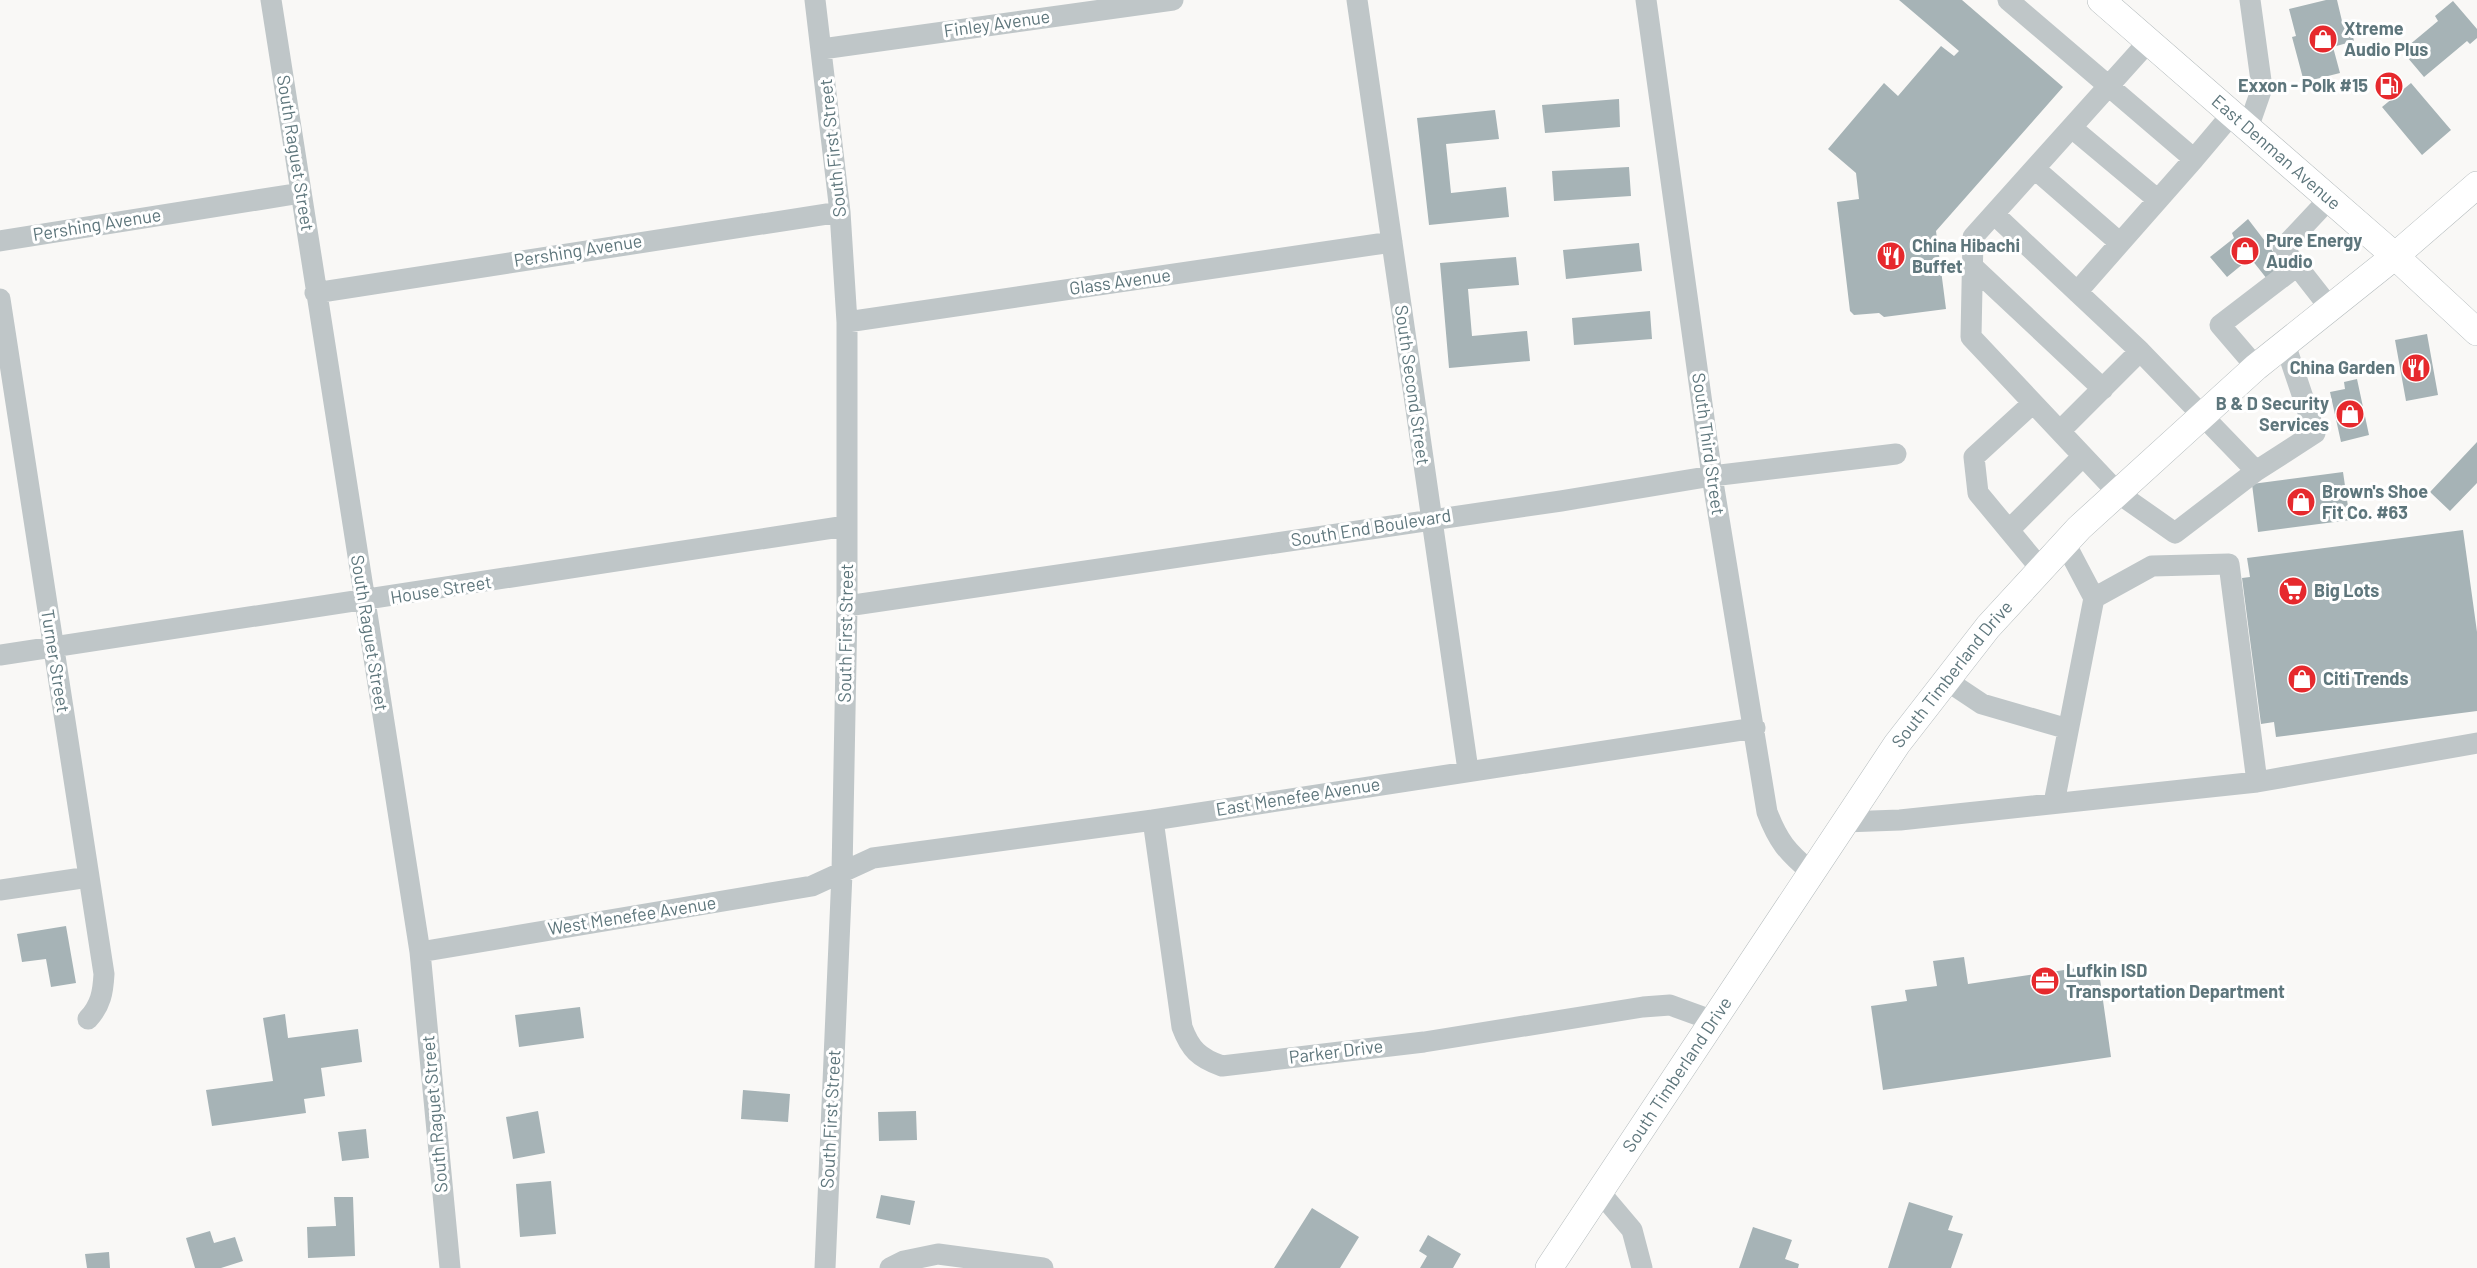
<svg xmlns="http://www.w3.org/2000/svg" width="2477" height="1268" viewBox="0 0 2477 1268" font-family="Barlow,sans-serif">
<rect width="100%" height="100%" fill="#f9f8f6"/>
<!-- building -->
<path fill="#a6b3b6" d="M1899 0H1962L2063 87 1936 231 1946 309 1884 317 1879 313 1854 315 1850 311 1837 202 1859 199 1856 173 1828 149 1884 83 1898 96 1941 46 1954 56 1959 51Z
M2326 0H2337L2342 21 2349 20 2354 41 2333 47 2340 73 2304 82 2292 37 2296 36 2289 9Z
M2453 1 2477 29V38L2470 44 2467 41 2424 77 2402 51 2438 21 2435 16Z
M2411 83 2451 130 2422 155 2382 107Z
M1619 99 1620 127 1545 133 1542 105Z
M1495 110 1499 139 1446 144 1451 193 1506 187 1509 217 1429 225 1417 118Z
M1629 167 1631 196 1554 201 1552 171Z
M2248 219 2284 266 2267 279 2252 260 2249 259 2227 277 2210 257 2234 238 2232 233Z
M1639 243 1642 271 1566 279 1563 250Z
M1516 257 1519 285 1468 289 1472 336 1527 331 1530 361 1449 368 1440 263Z
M1650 311 1652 339 1574 345 1572 318Z
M2427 334 2438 395 2406 401 2395 340Z
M2357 379 2369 435 2341 442 2330 392 2345 389 2344 382Z
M2477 442V483L2450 511 2430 492Z
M2343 472 2350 520 2258 532 2252 484Z
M2463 530 2477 632V711L2276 737 2274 722 2261 724 2242 578 2250 577 2247 558Z
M66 926 76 983 51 987 46 959 22 962 17 934Z
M1964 957 1968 984 2098 965 2111 1057 1883 1090 1871 1006 1907 1001 1905 990 1937 986 1933 961Z
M580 1007 584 1038 519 1047 515 1015Z
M285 1014 288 1038 358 1029 362 1062 321 1068 325 1096 304 1099 306 1113 212 1126 206 1090 273 1081 263 1018Z
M743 1090 790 1094 788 1122 741 1119Z
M538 1111 545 1153 513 1159 506 1117Z
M916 1111 917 1140 879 1141 878 1112Z
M366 1129 369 1158 342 1161 338 1132Z
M551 1181 556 1234 520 1237 516 1184Z
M881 1195 915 1201 910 1225 876 1218Z
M334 1197H353L355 1256 308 1258 307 1227 336 1226Z
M1909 1202 1953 1216 1948 1230 1963 1234 1951 1268H1888Z
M1312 1208 1359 1237 1340 1268H1274Z
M1753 1227 1792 1240 1785 1259 1799 1264 1798 1268H1739Z
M210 1231 214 1243 235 1237 243 1261 221 1268H195L186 1238Z
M1428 1235 1461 1254 1453 1268H1420L1427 1256 1419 1251Z
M109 1252 110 1268H87L85 1254Z"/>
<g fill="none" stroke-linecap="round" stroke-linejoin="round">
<!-- major casing -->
<g stroke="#b3babc" stroke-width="28">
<g id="major">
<path id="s1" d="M2101 0 2395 256 2477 332"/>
<path id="s2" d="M1549 1268 1897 744 1988 627 2079 528 2256 367 2395 256 2477 185"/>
</g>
</g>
<!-- minor -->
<path stroke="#bfc6c8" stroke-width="21" d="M271 0 420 952 450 1268
M815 0 840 212 847 322V606L842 873 825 1268
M1357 0 1468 770
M1646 0 1712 476 1767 812C1778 841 1787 852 1811 872
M2008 0 2194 159 2232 114
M2149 41 1973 237 1971 337 2118 493 2175 533 2256 471 2315 433 2285 344
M822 49 1173 0
M2072 128 2158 200
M2248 128 2262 88 2250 0
M2035 169 2120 243
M2329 199 2283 248 2330 308
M1994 214 2140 351 2256 471
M0 241 301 193
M1972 266 2103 389
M2077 292 2194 159
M315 293 840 212
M0 299 104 974C103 992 101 1005 88 1019
M847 322 1392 242
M2256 367 2220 325 2297 266
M2033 403 1974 457 1978 493 2041 569
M2060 431 2140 351
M2009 530 2083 456
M847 606 1561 501 1712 476 1896 454
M0 655 846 526
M1946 680 1982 704 2068 729
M2257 782 2477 743
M2054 803 2094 598
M1153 820 1182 1027C1190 1049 1199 1058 1222 1066L1424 1042 1643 1007 1670 1005 1714 1021
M1844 822 1900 820 2257 782 2229 564 2152 566 2094 598 2065 543
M0 890 89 877
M420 952 812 886 873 858 1153 820 1755 728
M1599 1191 1632 1230 1642 1268
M890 1268 904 1261 938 1254 1043 1268"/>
<!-- major -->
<use href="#major" stroke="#fff" stroke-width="27"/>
</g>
<!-- icons -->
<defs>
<g id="shop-disc" transform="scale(1.5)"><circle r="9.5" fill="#e6292d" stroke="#fff"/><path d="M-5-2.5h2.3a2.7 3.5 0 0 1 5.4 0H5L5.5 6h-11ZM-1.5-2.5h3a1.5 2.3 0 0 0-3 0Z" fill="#fff"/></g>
<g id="fuel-disc" transform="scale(1.5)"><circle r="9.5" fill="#e6292d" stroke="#fff"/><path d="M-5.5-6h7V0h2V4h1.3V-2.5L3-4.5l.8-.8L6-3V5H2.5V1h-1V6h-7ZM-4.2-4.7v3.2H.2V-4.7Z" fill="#fff"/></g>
<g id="restaurant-disc" transform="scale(1.5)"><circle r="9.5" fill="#e6292d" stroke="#fff"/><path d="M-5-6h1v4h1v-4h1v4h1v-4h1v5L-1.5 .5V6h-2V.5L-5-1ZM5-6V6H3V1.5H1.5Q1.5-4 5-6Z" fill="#fff"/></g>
<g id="supermarket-disc" transform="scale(1.5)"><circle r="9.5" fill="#e6292d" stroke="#fff"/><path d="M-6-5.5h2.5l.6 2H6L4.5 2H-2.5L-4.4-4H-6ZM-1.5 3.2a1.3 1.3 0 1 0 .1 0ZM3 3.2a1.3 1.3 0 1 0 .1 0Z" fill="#fff"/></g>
<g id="office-disc" transform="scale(1.5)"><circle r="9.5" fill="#e6292d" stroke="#fff"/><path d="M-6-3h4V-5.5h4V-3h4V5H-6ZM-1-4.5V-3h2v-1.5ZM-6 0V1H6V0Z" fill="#fff"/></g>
</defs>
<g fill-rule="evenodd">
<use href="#shop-disc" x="2323" y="39"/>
<use href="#fuel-disc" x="2389" y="86"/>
<use href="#shop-disc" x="2245" y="251"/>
<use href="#restaurant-disc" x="1891" y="256"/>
<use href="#restaurant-disc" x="2416" y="368"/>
<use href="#shop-disc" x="2350" y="414"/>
<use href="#shop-disc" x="2301" y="502"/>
<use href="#supermarket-disc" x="2293" y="591"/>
<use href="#shop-disc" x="2302" y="679"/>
<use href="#office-disc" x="2045" y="981"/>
</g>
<g text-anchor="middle" stroke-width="6" stroke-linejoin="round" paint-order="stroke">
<!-- street labels -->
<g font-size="18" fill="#5e767c" stroke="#fff">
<text transform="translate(997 24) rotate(-8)" y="6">Finley Avenue</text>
<text transform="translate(833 148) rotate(-96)" y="6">South First Street</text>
<text transform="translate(295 153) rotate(81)" y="6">South Raguet Street</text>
<text dy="6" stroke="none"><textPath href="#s1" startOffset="232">East Denman Avenue</textPath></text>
<text transform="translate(97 225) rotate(-9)" y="6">Pershing Avenue</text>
<text transform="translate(578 251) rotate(-9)" y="6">Pershing Avenue</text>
<text transform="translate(1120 282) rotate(-8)" y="6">Glass Avenue</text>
<text transform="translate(1412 385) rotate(82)" y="6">South Second Street</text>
<text transform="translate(1708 444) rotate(82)" y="6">South Third Street</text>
<text transform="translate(1371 528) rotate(-9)" y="6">South End Boulevard</text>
<text transform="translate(441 590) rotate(-9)" y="6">House Street</text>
<text transform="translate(369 633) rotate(81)" y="6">South Raguet Street</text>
<text transform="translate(846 633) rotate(-89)" y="6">South First Street</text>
<text transform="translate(55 661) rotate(81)" y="6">Turner Street</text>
<text dy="6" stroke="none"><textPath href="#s2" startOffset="718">South Timberland Drive</textPath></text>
<text transform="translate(1298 797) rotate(-9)" y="6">East Menefee Avenue</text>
<text transform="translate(632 916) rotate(-9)" y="6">West Menefee Avenue</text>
<text transform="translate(1336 1052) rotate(-7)" y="6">Parker Drive</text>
<text dy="6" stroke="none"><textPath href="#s2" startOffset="232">South Timberland Drive</textPath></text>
<text transform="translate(435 1114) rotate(-95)" y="6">South Raguet Street</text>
<text transform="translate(831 1119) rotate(-87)" y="6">South First Street</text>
</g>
<!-- poi labels -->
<g font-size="18" font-weight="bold" fill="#5e767c" stroke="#fff" text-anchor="start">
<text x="2344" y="35">Xtreme<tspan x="2344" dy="21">Audio Plus</tspan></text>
<text x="2368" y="92" text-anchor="end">Exxon - Polk #15</text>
<text x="2266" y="247">Pure Energy<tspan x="2266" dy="21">Audio</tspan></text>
<text x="1912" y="252">China Hibachi<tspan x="1912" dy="21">Buffet</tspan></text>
<text x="2395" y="374" text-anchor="end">China Garden</text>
<text x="2329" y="410" text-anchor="end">B &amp; D Security<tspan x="2329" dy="21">Services</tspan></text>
<text x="2322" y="498">Brown's Shoe<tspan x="2322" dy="21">Fit Co. #63</tspan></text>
<text x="2314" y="597">Big Lots</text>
<text x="2323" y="685">Citi Trends</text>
<text x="2066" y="977">Lufkin ISD<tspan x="2066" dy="21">Transportation Department</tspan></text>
</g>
</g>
</svg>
